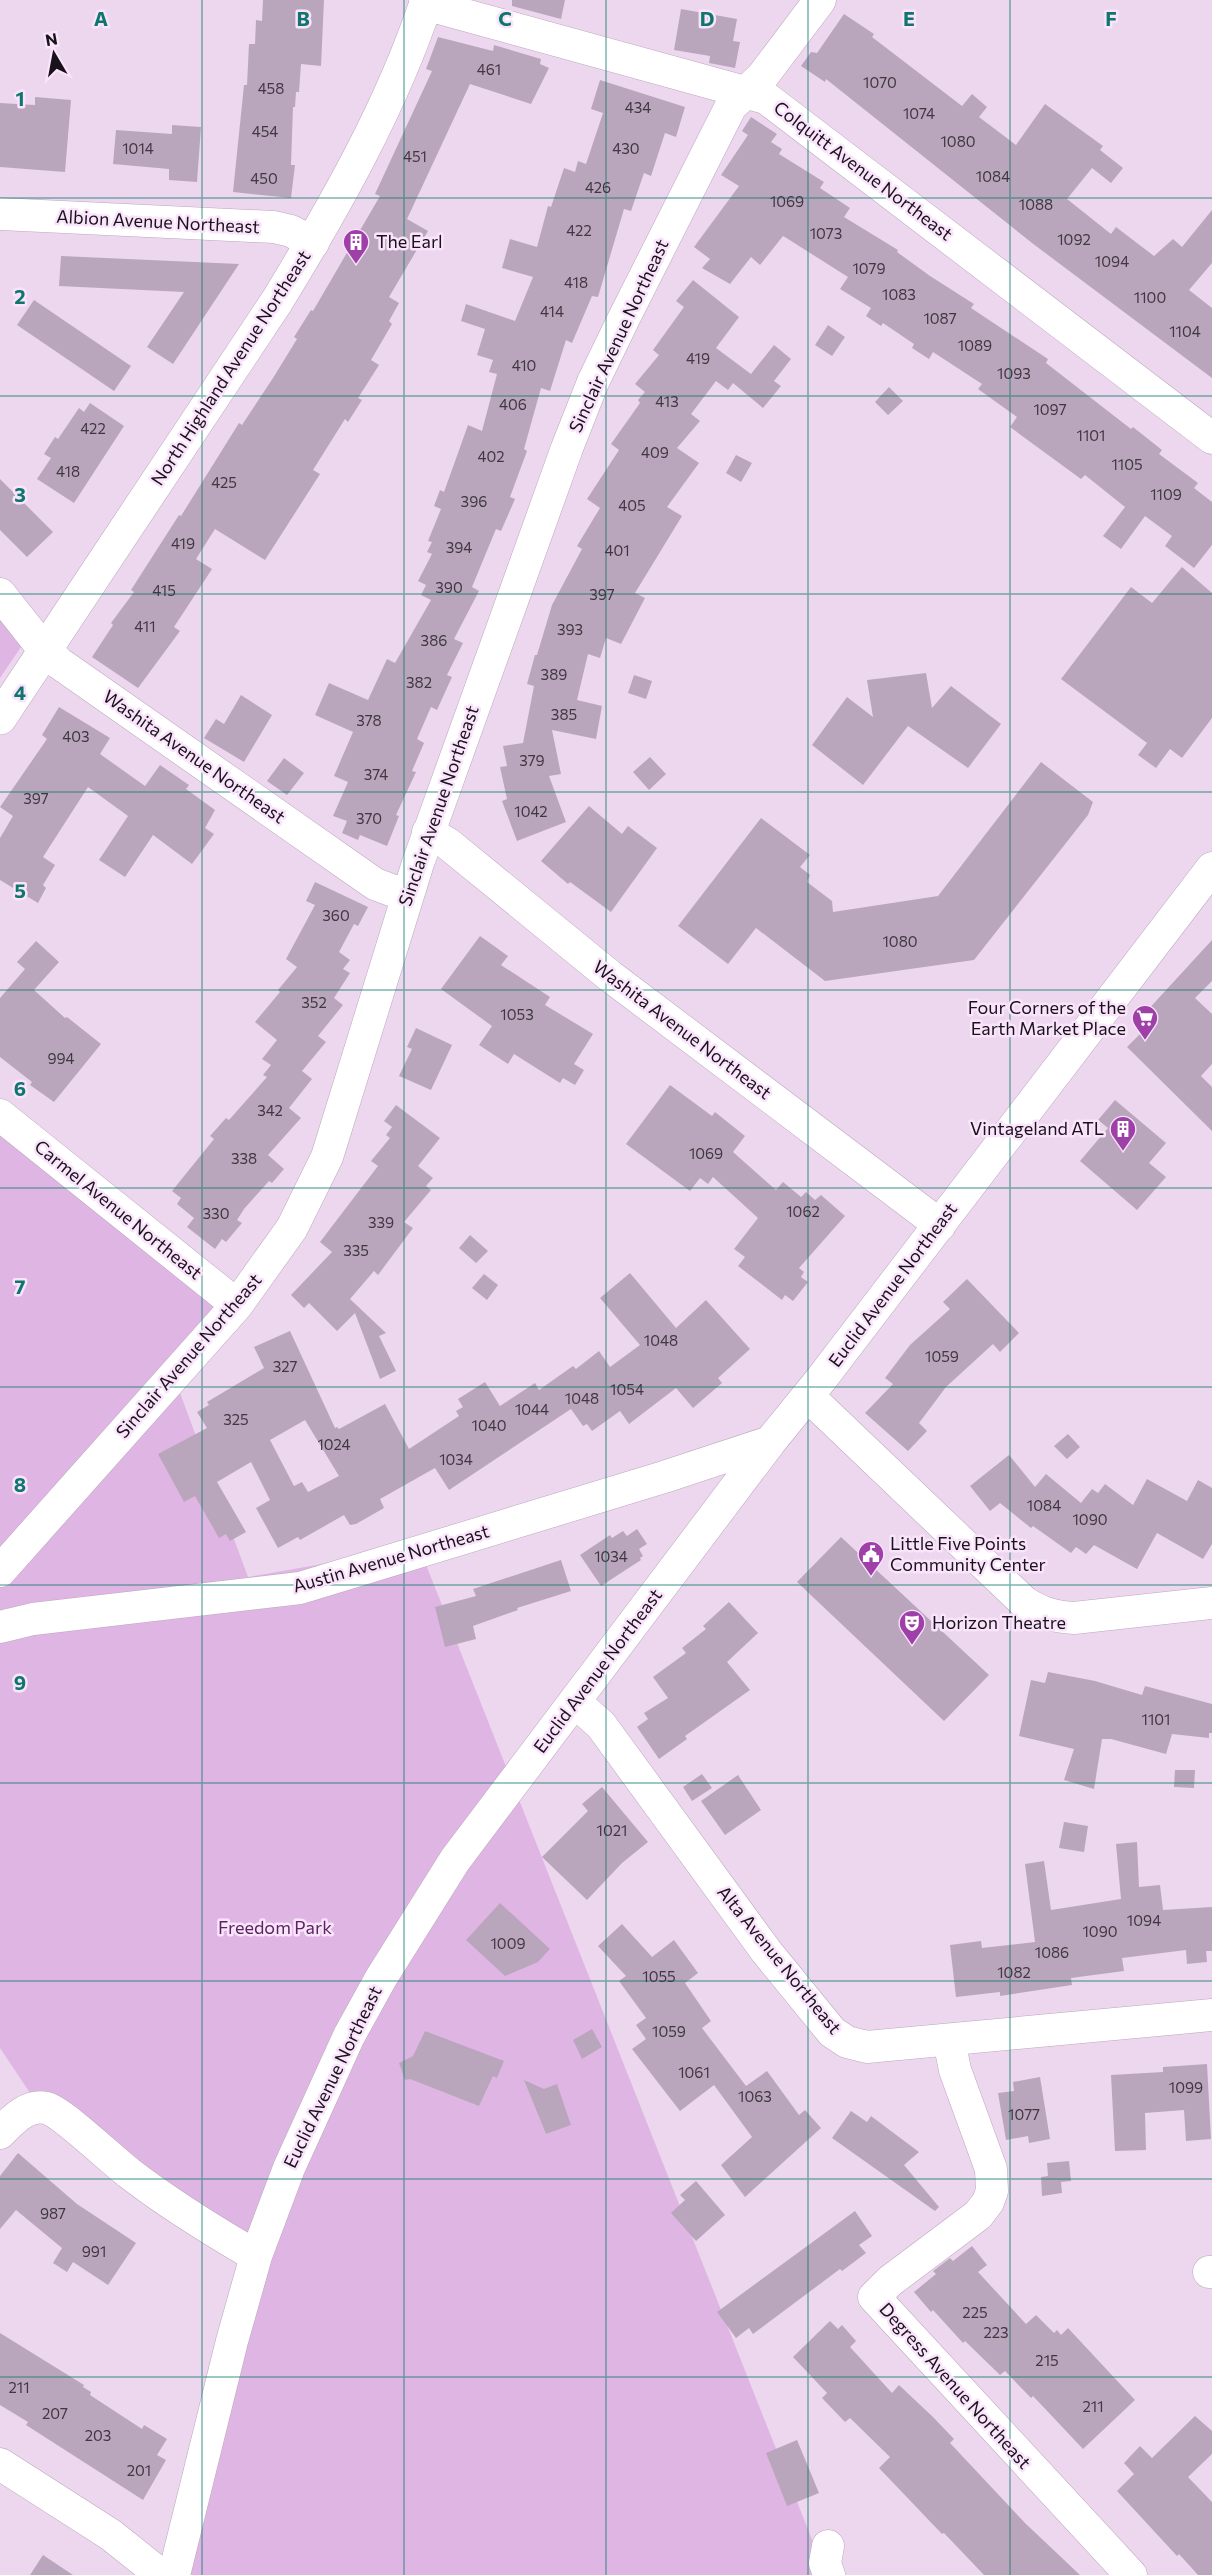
<svg xmlns="http://www.w3.org/2000/svg" width="1212" height="2575" viewBox="0 0 1212 2575" font-family="Commissioner,sans-serif">
<rect width="100%" height="100%" fill="#edd7ee"/>
<!-- green -->
<path fill="#dfb6e3" d="M0 614 21 647 0 678Z
M0 1113 219 1298 172 1371 248 1577 419 1547 826 2575H171L249 2234 42 2111 0 2048Z"/>
<!-- building -->
<path fill="#baa6bc" fill-rule="evenodd" d="M263 0H324L321 66 301 64 299 92H296L295 107H293L291 165H295L291 198 233 192 244 85H247L249 44H255L256 20 262 21Z
M512 0H565L561 19 512 6Z
M681 9 737 19 733 41 740 42 735 68 709 63 710 56 674 50Z
M844 14 874 34 872 37 962 106 972 94 987 107 979 117 1016 145 1045 104 1103 146 1100 150 1123 168 1111 183 1092 168 1067 199 1111 234 1116 227 1154 256 1173 239 1182 247 1212 210V263L1189 290 1212 308V378L1032 243 826 79 825 82 801 66 811 52 817 53Z
M438 37 493 51 494 45 541 59 540 64 549 68 531 104 470 84 407 219 428 231 389 297 399 303 389 321 392 324 371 360 379 365 358 398 362 400 348 422 345 419 313 470 320 474 265 560 215 529 196 559 212 569 174 627 180 631 138 688 92 657 113 625 111 623 134 592 131 590 179 515 181 516 239 423 242 425 273 378 297 339 294 337 311 310 313 311 380 196 375 194 432 71 426 69Z
M600 80 685 107 676 137 665 133 651 176 644 173 631 211 624 209 598 297 592 296 572 343 566 340 550 391 541 388 524 449 527 451 510 497 515 499 501 531 496 529 472 587 479 591 454 639 463 643 447 675 452 677 437 710 431 707 417 739 424 743 412 771 416 772 396 815 399 816 387 846 360 835 358 840 342 833 347 821 333 816 348 782 334 776 353 732 315 715 329 683 368 700 387 659 395 663 431 600 421 595 426 585 418 581 432 554 427 552 432 542 428 541 441 509 434 506 440 490 444 492 468 425 482 431 497 374 489 372 493 360 477 355 485 329 461 321 466 304 515 321 533 277 502 268 510 239 537 247 548 206 551 207 564 168 575 172 578 161 586 164 603 113 591 109Z
M35 97 71 100 65 172 0 167V103L35 105Z
M751 117 777 134 771 142 782 149 779 154 824 182 820 188 850 208 844 217 898 250 897 252 930 276 974 304 971 308 1048 359 1046 363 1131 429 1133 427 1162 450 1159 454 1198 483 1194 488 1212 502V545L1194 568 1165 546 1172 536 1145 516 1121 549 1103 536 1125 507 1085 475 1081 479 1010 427 1017 417 978 389 982 384 933 352 929 359 912 348 914 344 883 323 881 326 866 316 871 308 840 289 848 277 788 239 783 236 760 265 751 257 730 284 702 268 710 259 694 247 739 186 721 175 748 135 742 131Z
M172 125 201 127 197 182 169 180V169L113 164 116 130 172 134Z
M61 256 239 264 173 364 147 347 184 292 59 286Z
M693 280 739 317 716 348 751 374 774 345 791 359 774 381 781 386 763 408 733 383 728 390 716 381 691 414 700 421 677 448 699 463 667 507 682 516 635 593 645 598 621 644 606 638 600 658 588 654 577 700 602 706 596 739 552 730 561 774 549 776 566 822 517 841 502 801 507 799 500 767 507 766 503 746 523 743 534 686 527 684 535 655H537L552 605 582 549 577 546 600 508 587 499 619 450 611 444 640 403 638 400 645 392 635 384 659 355 653 350 684 307 676 301Z
M34 300 131 366 114 391 17 325Z
M828 325 845 337 832 356 815 345Z
M889 387 903 401 888 415 875 402Z
M90 403 124 426 74 503 37 479 51 458 44 454 55 437 58 439 79 408 84 412Z
M736 455 752 463 741 482 726 473Z
M0 479 53 532 27 557 0 530Z
M1182 567 1212 593V718L1182 758 1170 749 1156 768 1138 755 1147 743 1061 679 1131 587 1152 603Z
M926 673 932 708 951 686 1001 724 968 768 908 726 863 785 812 745 847 697 873 717 867 680Z
M634 675 652 681 646 699 628 693Z
M241 695 272 715 244 762 204 738 216 719 224 724Z
M59 707 110 738 100 754 145 786 160 765 189 785 186 789 215 810 205 828 214 834 192 864 153 835 125 877 99 860 128 816 88 787 43 857 55 865 43 885 46 888 38 903 0 880V838L13 816 0 807 47 739 42 735Z
M650 757 666 774 649 790 633 772Z
M284 758 304 773 287 795 267 781Z
M1041 762 1093 802 1088 815 974 960 825 981 756 928 728 964 678 926 761 818 810 855 800 867 810 875 807 882 832 901 833 912 938 896Z
M589 806 622 834 628 826 657 848 611 912 570 882 568 884 541 861Z
M315 882 368 907 358 926 354 924 339 952 350 960 343 969 350 973 334 998 343 1005 318 1036 326 1042 302 1071 312 1079 289 1108 301 1118 268 1155 284 1169 272 1183 269 1181 244 1209 237 1220 242 1223 226 1242 222 1239 215 1249 187 1227 194 1218 177 1204 181 1198 172 1191 214 1139 210 1136 226 1118 229 1120 267 1077 263 1075 271 1065 262 1059 277 1040 255 1022 280 992 278 990 297 967 286 959 315 905 306 901Z
M480 936 508 956 501 965 550 997 545 1005 593 1034 574 1064 584 1070 575 1085 563 1078 560 1083 514 1054 508 1064 479 1045 492 1026 441 989Z
M1212 940V981L1195 998 1212 1014V1064L1201 1076 1212 1087V1131L1127 1047 1154 1020 1145 1013Z
M36 941 59 962 34 990 65 1018 67 1017 101 1044 54 1102 30 1085 32 1082 0 1057V998L25 969 17 962Z
M416 1028 452 1045 431 1090 399 1076 412 1049 407 1047Z
M670 1085 712 1116 715 1112 745 1136 733 1152 776 1190 783 1182 801 1197 806 1192 815 1200 821 1195 845 1216 799 1268 804 1272 801 1277 808 1282 793 1301 785 1295 782 1300 738 1266 745 1257 734 1249 758 1218 713 1177 708 1184 700 1178 690 1191 626 1144Z
M1115 1100 1166 1143 1149 1163 1166 1177 1137 1210 1080 1161 1108 1128 1098 1120Z
M396 1105 440 1138 418 1166 433 1178 426 1186 431 1190 404 1222 413 1228 378 1275 374 1271 350 1299 386 1333 379 1336 396 1371 380 1379 355 1313 337 1331 309 1303 304 1308 291 1295 332 1252 320 1242 378 1166 371 1161 390 1138 386 1135 392 1127 384 1121Z
M470 1235 488 1251 476 1263 459 1248Z
M630 1273 676 1328 706 1300 750 1349 718 1378 722 1383 693 1408 676 1388 629 1424 620 1411 592 1431 587 1424 583 1426 571 1409 449 1490 435 1468 380 1499 384 1508 356 1524 350 1525 344 1515 300 1540 298 1537 278 1548 256 1508 270 1500 251 1462 217 1482 246 1532 230 1541 226 1534 219 1538 195 1496 184 1502 158 1454 207 1428 197 1412 209 1405 207 1402 264 1368 254 1347 290 1331 335 1428 337 1427 339 1429 385 1404 409 1449 459 1416 456 1411 463 1407 458 1399 485 1382 500 1406 535 1383 539 1390 573 1366 576 1369 599 1351 610 1367 640 1345 600 1298ZM305 1420 339 1476 308 1492 302 1482 294 1486 270 1440Z
M484 1274 498 1285 487 1300 472 1288Z
M967 1279 1019 1333 1000 1352 993 1344 946 1387 919 1423 927 1431 908 1451 865 1413 893 1384 885 1378 910 1345 950 1309 943 1302Z
M1068 1434 1080 1447 1067 1459 1054 1446Z
M1009 1455 1035 1487 1046 1474 1081 1503 1092 1489 1098 1493 1105 1484 1133 1505 1147 1479 1187 1501 1198 1480 1212 1488V1544L1203 1559 1157 1533 1137 1569 1094 1545 1086 1554 1076 1547 1071 1553 1033 1526 1031 1528 1000 1503 990 1511 970 1486Z
M637 1529 647 1544 639 1549 643 1556 640 1558 641 1560 601 1586 580 1555 610 1535 612 1538 623 1531 627 1536Z
M841 1537 989 1675 944 1721 797 1582Z
M561 1560 571 1591 517 1608 518 1610 473 1626 476 1639 445 1647 435 1607 476 1596 473 1589Z
M729 1602 758 1633 727 1662 750 1690 685 1736 687 1739 659 1759 637 1727 648 1719 644 1713 668 1698 653 1677 686 1653 682 1648 706 1629 703 1626Z
M1048 1672 1095 1681 1142 1695 1145 1686 1212 1704V1733H1209V1738L1172 1734 1166 1754 1111 1739H1102L1094 1789 1064 1780 1074 1749 1019 1736 1031 1680 1045 1683Z
M1175 1770H1195L1194 1788 1174 1787Z
M702 1774 712 1788 692 1801 683 1787Z
M738 1775 761 1810 725 1835 701 1801Z
M602 1787 648 1842 622 1863 587 1900 542 1857 588 1811 582 1804Z
M1064 1822 1088 1826 1084 1852 1059 1848Z
M1137 1842 1139 1887 1160 1885 1163 1910 1212 1907V1951H1206L1207 1962 1187 1964 1186 1950 1122 1958 1124 1971 1071 1978 1072 1985 1000 1996V1992L956 1997 950 1945 981 1941 982 1948 1035 1942 1025 1864 1044 1861 1051 1910 1121 1899 1116 1844Z
M500 1903 550 1949 538 1962 505 1976 466 1940Z
M622 1924 652 1957 674 1940 698 1973 685 1983 711 2021 702 2028 746 2086 767 2071 799 2115 805 2110 821 2128 745 2197 721 2165 752 2137 714 2085 680 2111 632 2049 646 2039 636 2025 646 2018 619 1981 626 1976 598 1946Z
M592 2029 602 2047 582 2059 573 2040Z
M425 2031 504 2061 497 2078 493 2076 479 2106 410 2079 405 2080 399 2063 413 2056Z
M1207 2064 1211 2139 1186 2141 1184 2110 1145 2113 1146 2150 1115 2151 1111 2075 1163 2072V2067Z
M1040 2077 1050 2139 1029 2143 1028 2136 1006 2140 998 2093 1014 2091 1013 2082Z
M524 2080 544 2089 557 2084 571 2125 546 2134Z
M851 2111 867 2122 871 2116 919 2152 904 2165 939 2207 935 2211 832 2138Z
M18 2153 77 2204 136 2243 108 2285 73 2262 67 2272 53 2263 62 2248 16 2210 0 2229V2176Z
M1069 2161 1071 2181 1061 2182 1062 2193 1042 2196 1041 2177 1048 2176 1047 2163Z
M696 2181 725 2215 696 2241 671 2213 685 2200 680 2195Z
M855 2211 872 2236 859 2245 866 2253 842 2271 840 2269 753 2334 749 2328 736 2338 717 2312Z
M972 2246 987 2265 978 2272 1026 2324 1036 2315 1054 2333 1057 2330 1061 2335 1068 2328 1135 2400 1083 2449 1033 2396 1031 2398 1005 2371 1000 2375 965 2341 963 2343 933 2310 931 2312 914 2292 936 2274 933 2271 950 2258 953 2261Z
M830 2321 838 2329 842 2325 856 2341 850 2347 892 2393 899 2385 933 2417 954 2439 950 2443 1025 2523 1080 2575H984L944 2533 942 2534 879 2468 890 2457 850 2418 845 2422 822 2398 827 2393 793 2357Z
M0 2333 84 2385 83 2387 91 2392 90 2395 142 2429 144 2425 167 2439 157 2455 166 2460 143 2500 26 2425 28 2422 0 2405Z
M1195 2416 1212 2431V2454L1188 2477 1212 2502V2575H1198L1179 2554 1177 2556 1117 2491 1134 2474 1124 2463 1140 2446 1152 2458Z
M797 2440 819 2493 787 2506 766 2453Z
M43 2555 73 2575H30Z"/>
<g fill="none" stroke-linecap="round" stroke-linejoin="round">
<!-- minor casing -->
<g stroke="#bba7bd" stroke-width="33">
<path id="minor" d="M425 4 766 98 1212 438
M0 214 274 227 291 231 313 243
M0 594 45 651 59 663 375 884 407 896
M428 832 447 843 610 976 940 1225
M0 1115 237 1305
M808 1396 1024 1602C1041 1613 1054 1617 1074 1618L1212 1603
M0 1571 237 1305 292 1228 327 1157 418 863 567 448 593 382 624 318 731 106 762 77 820 0
M0 1627 33 1619 300 1588 664 1477 770 1442
M575 1702 601 1725 766 1951 832 2032 847 2042 867 2047 1212 2015
M949 2040 955 2070 991 2169 992 2191 988 2202 978 2215 890 2281 874 2297 1131 2575
M0 2133C13 2120 27 2104 46 2108 61 2111 113 2161 129 2173 169 2204 213 2231 256 2256
M1209 2272H1212
M0 2464 111 2535 161 2575
M828 2546 825 2563 829 2575
M174 2575 232 2341 256 2256 289 2168 349 2036 381 1978 455 1860 770 1442 822 1378 1212 868"/>
</g>
<!-- major casing -->
<g stroke="#bba7bd" stroke-width="34">
<path id="major" d="M0 718 277 301C335 206 392 106 427 0"/>
</g>
<!-- minor -->
<use href="#minor" stroke="#fff" stroke-width="32"/>
<!-- major -->
<use href="#major" stroke="#fff" stroke-width="33"/>
</g>
<!-- grid -->
<path fill="none" stroke="#0f766e" stroke-width="1.5" stroke-opacity="0.55" d="M202 0V2575M404 0V2575M606 0V2575M808 0V2575M1010 0V2575M0 198H1212M0 396H1212M0 594H1212M0 792H1212M0 990H1212M0 1188H1212M0 1387H1212M0 1585H1212M0 1783H1212M0 1981H1212M0 2179H1212M0 2377H1212"/>
<!-- icons -->
<defs>
<g id="building-pin" transform="scale(1.35)"><path d="M0 17L-7.5 6A9.5 9.5 0 1 1 7.5 6Z" fill="#9e40a8" stroke="#fae4fc"/><path d="M-4-6H4V6H1V3H-1V6H-4ZM-2.5-4.3h1.7v1.8h-1.7ZM.8-4.3h1.7v1.8H.8ZM-2.5-1h1.7V.8h-1.7ZM.8-1h1.7V.8H.8Z" fill="#fff"/></g>
<g id="supermarket-pin" transform="scale(1.35)"><path d="M0 17L-7.5 6A9.5 9.5 0 1 1 7.5 6Z" fill="#9e40a8" stroke="#fae4fc"/><path d="M-6-5.5h2.5l.6 2H6L4.5 2H-2.5L-4.4-4H-6ZM-1.5 3.2a1.3 1.3 0 1 0 .1 0ZM3 3.2a1.3 1.3 0 1 0 .1 0Z" fill="#fff"/></g>
<g id="civic-pin" transform="scale(1.35)"><path d="M0 17L-7.5 6A9.5 9.5 0 1 1 7.5 6Z" fill="#9e40a8" stroke="#fae4fc"/><path d="M-.6-6.5H3V-4.5H.6V-3L4-1V1h2V6H-6V1h2V-1L-.6-3ZM-1.2 2.5V6h2.4V2.5Z" fill="#fff"/></g>
<g id="theatre-pin" transform="scale(1.35)"><path d="M0 17L-7.5 6A9.5 9.5 0 1 1 7.5 6Z" fill="#9e40a8" stroke="#fae4fc"/><path d="M-5-5.5Q0-4 5-5.5V0Q5 5 0 6Q-5 5-5 0ZM-3.3-2.5H-1v1.5H-3.3ZM1-2.5H3.3v1.5H1ZM-2.8 1Q0 5.5 2.8 1Z" fill="#fff"/></g>
</defs>
<g fill-rule="evenodd">
<use href="#building-pin" x="356" y="242"/>
<use href="#supermarket-pin" x="1145" y="1018"/>
<use href="#building-pin" x="1123" y="1129"/>
<use href="#civic-pin" x="871" y="1554"/>
<use href="#theatre-pin" x="912" y="1623"/>
</g>
<g text-anchor="middle" stroke-width="5" stroke-linejoin="round" paint-order="stroke">
<!-- number labels -->
<g font-size="15" fill="#413742">
<text x="489" y="75">461</text>
<text x="880" y="88">1070</text>
<text x="271" y="94">458</text>
<text x="638" y="113">434</text>
<text x="919" y="119">1074</text>
<text x="265" y="137">454</text>
<text x="958" y="147">1080</text>
<text x="138" y="154">1014</text>
<text x="626" y="154">430</text>
<text x="415" y="162">451</text>
<text x="993" y="182">1084</text>
<text x="264" y="184">450</text>
<text x="598" y="193">426</text>
<text x="787" y="207">1069</text>
<text x="1036" y="210">1088</text>
<text x="579" y="236">422</text>
<text x="826" y="239">1073</text>
<text x="1074" y="245">1092</text>
<text x="1112" y="267">1094</text>
<text x="869" y="274">1079</text>
<text x="576" y="288">418</text>
<text x="899" y="300">1083</text>
<text x="1150" y="303">1100</text>
<text x="552" y="317">414</text>
<text x="940" y="324">1087</text>
<text x="1185" y="337">1104</text>
<text x="975" y="351">1089</text>
<text x="698" y="364">419</text>
<text x="524" y="371">410</text>
<text x="1014" y="379">1093</text>
<text x="667" y="407">413</text>
<text x="513" y="410">406</text>
<text x="1050" y="415">1097</text>
<text x="93" y="434">422</text>
<text x="1091" y="441">1101</text>
<text x="655" y="458">409</text>
<text x="491" y="462">402</text>
<text x="1127" y="470">1105</text>
<text x="68" y="477">418</text>
<text x="224" y="488">425</text>
<text x="1166" y="500">1109</text>
<text x="474" y="507">396</text>
<text x="632" y="511">405</text>
<text x="183" y="549">419</text>
<text x="459" y="553">394</text>
<text x="617" y="556">401</text>
<text x="449" y="593">390</text>
<text x="164" y="596">415</text>
<text x="602" y="600">397</text>
<text x="145" y="632">411</text>
<text x="570" y="635">393</text>
<text x="434" y="646">386</text>
<text x="554" y="680">389</text>
<text x="419" y="688">382</text>
<text x="564" y="720">385</text>
<text x="369" y="726">378</text>
<text x="76" y="742">403</text>
<text x="532" y="766">379</text>
<text x="376" y="780">374</text>
<text x="36" y="804">397</text>
<text x="531" y="817">1042</text>
<text x="369" y="824">370</text>
<text x="336" y="921">360</text>
<text x="900" y="947">1080</text>
<text x="314" y="1008">352</text>
<text x="517" y="1020">1053</text>
<text x="61" y="1064">994</text>
<text x="270" y="1116">342</text>
<text x="706" y="1159">1069</text>
<text x="244" y="1164">338</text>
<text x="803" y="1217">1062</text>
<text x="216" y="1219">330</text>
<text x="381" y="1228">339</text>
<text x="356" y="1256">335</text>
<text x="661" y="1346">1048</text>
<text x="942" y="1362">1059</text>
<text x="285" y="1372">327</text>
<text x="627" y="1395">1054</text>
<text x="582" y="1404">1048</text>
<text x="532" y="1415">1044</text>
<text x="236" y="1425">325</text>
<text x="489" y="1431">1040</text>
<text x="334" y="1450">1024</text>
<text x="456" y="1465">1034</text>
<text x="1044" y="1511">1084</text>
<text x="1090" y="1525">1090</text>
<text x="611" y="1562">1034</text>
<text x="1156" y="1725">1101</text>
<text x="612" y="1836">1021</text>
<text x="1144" y="1926">1094</text>
<text x="1100" y="1937">1090</text>
<text x="508" y="1949">1009</text>
<text x="1052" y="1958">1086</text>
<text x="1014" y="1978">1082</text>
<text x="659" y="1982">1055</text>
<text x="669" y="2037">1059</text>
<text x="694" y="2078">1061</text>
<text x="1186" y="2093">1099</text>
<text x="755" y="2102">1063</text>
<text x="1024" y="2120">1077</text>
<text x="53" y="2219">987</text>
<text x="94" y="2257">991</text>
<text x="975" y="2318">225</text>
<text x="996" y="2338">223</text>
<text x="1047" y="2366">215</text>
<text x="19" y="2393">211</text>
<text x="1093" y="2412">211</text>
<text x="55" y="2419">207</text>
<text x="98" y="2441">203</text>
<text x="139" y="2476">201</text>
</g>
<!-- street labels -->
<g font-size="18" fill="#19121a" stroke="#fae4fc">
<text transform="translate(863 171) rotate(37)" y="6">Colquitt Avenue Northeast</text>
<text transform="translate(158 222) rotate(3)" y="6">Albion Avenue Northeast</text>
<text transform="translate(619 336) rotate(-65)" y="6">Sinclair Avenue Northeast</text>
<text transform="translate(231 368) rotate(-57)" y="6">North Highland Avenue Northeast</text>
<text transform="translate(194 757) rotate(35)" y="6">Washita Avenue Northeast</text>
<text transform="translate(439 806) rotate(-71)" y="6">Sinclair Avenue Northeast</text>
<text transform="translate(682 1030) rotate(37)" y="6">Washita Avenue Northeast</text>
<text transform="translate(118 1210) rotate(39)" y="6">Carmel Avenue Northeast</text>
<text transform="translate(893 1285) rotate(-53)" y="6">Euclid Avenue Northeast</text>
<text transform="translate(189 1356) rotate(-49)" y="6">Sinclair Avenue Northeast</text>
<text transform="translate(391 1559) rotate(-16)" y="6">Austin Avenue Northeast</text>
<text transform="translate(598 1671) rotate(-53)" y="6">Euclid Avenue Northeast</text>
<text transform="translate(779 1960) rotate(51)" y="6">Alta Avenue Northeast</text>
<text transform="translate(333 2077) rotate(-64)" y="6">Euclid Avenue Northeast</text>
<text transform="translate(955 2386) rotate(48)" y="6">Degress Avenue Northeast</text>
</g>
<!-- poi labels -->
<g font-size="18" fill="#19121a" stroke="#fae4fc" text-anchor="start">
<text x="376" y="248">The Earl</text>
<text x="1126" y="1014" text-anchor="end">Four Corners of the<tspan x="1126" dy="21">Earth Market Place</tspan></text>
<text x="1104" y="1135" text-anchor="end">Vintageland ATL</text>
<text x="890" y="1550">Little Five Points<tspan x="890" dy="21">Community Center</tspan></text>
<text x="932" y="1629">Horizon Theatre</text>
</g>
<!-- park labels -->
<g font-size="18" fill="#59245f" stroke="#fae4fc">
<text x="275" y="1934">Freedom Park</text>
</g>
</g>
<g font-size="20" text-anchor="middle" font-weight="bold" fill="#0f766e" stroke="#fae4fc" stroke-width="5" stroke-linejoin="round" paint-order="stroke">
<text x="101" y="26">A</text>
<text x="303" y="26">B</text>
<text x="505" y="26">C</text>
<text x="707" y="26">D</text>
<text x="909" y="26">E</text>
<text x="1111" y="26">F</text>
<text x="20" y="106">1</text>
<text x="20" y="304">2</text>
<text x="20" y="502">3</text>
<text x="20" y="700">4</text>
<text x="20" y="898">5</text>
<text x="20" y="1096">6</text>
<text x="20" y="1294">7</text>
<text x="20" y="1492">8</text>
<text x="20" y="1690">9</text>
</g>
<!-- north arrow -->
<g transform="translate(54 54) rotate(350)" stroke="#fae4fc" stroke-width="4.5" paint-order="stroke">
<path d="M0-4.5L10 22L0 15L-10 22Z" fill="#19121a"/>
<text y="-9" font-size="16" font-weight="bold" text-anchor="middle" fill="#19121a">N</text>
</g>
</svg>
